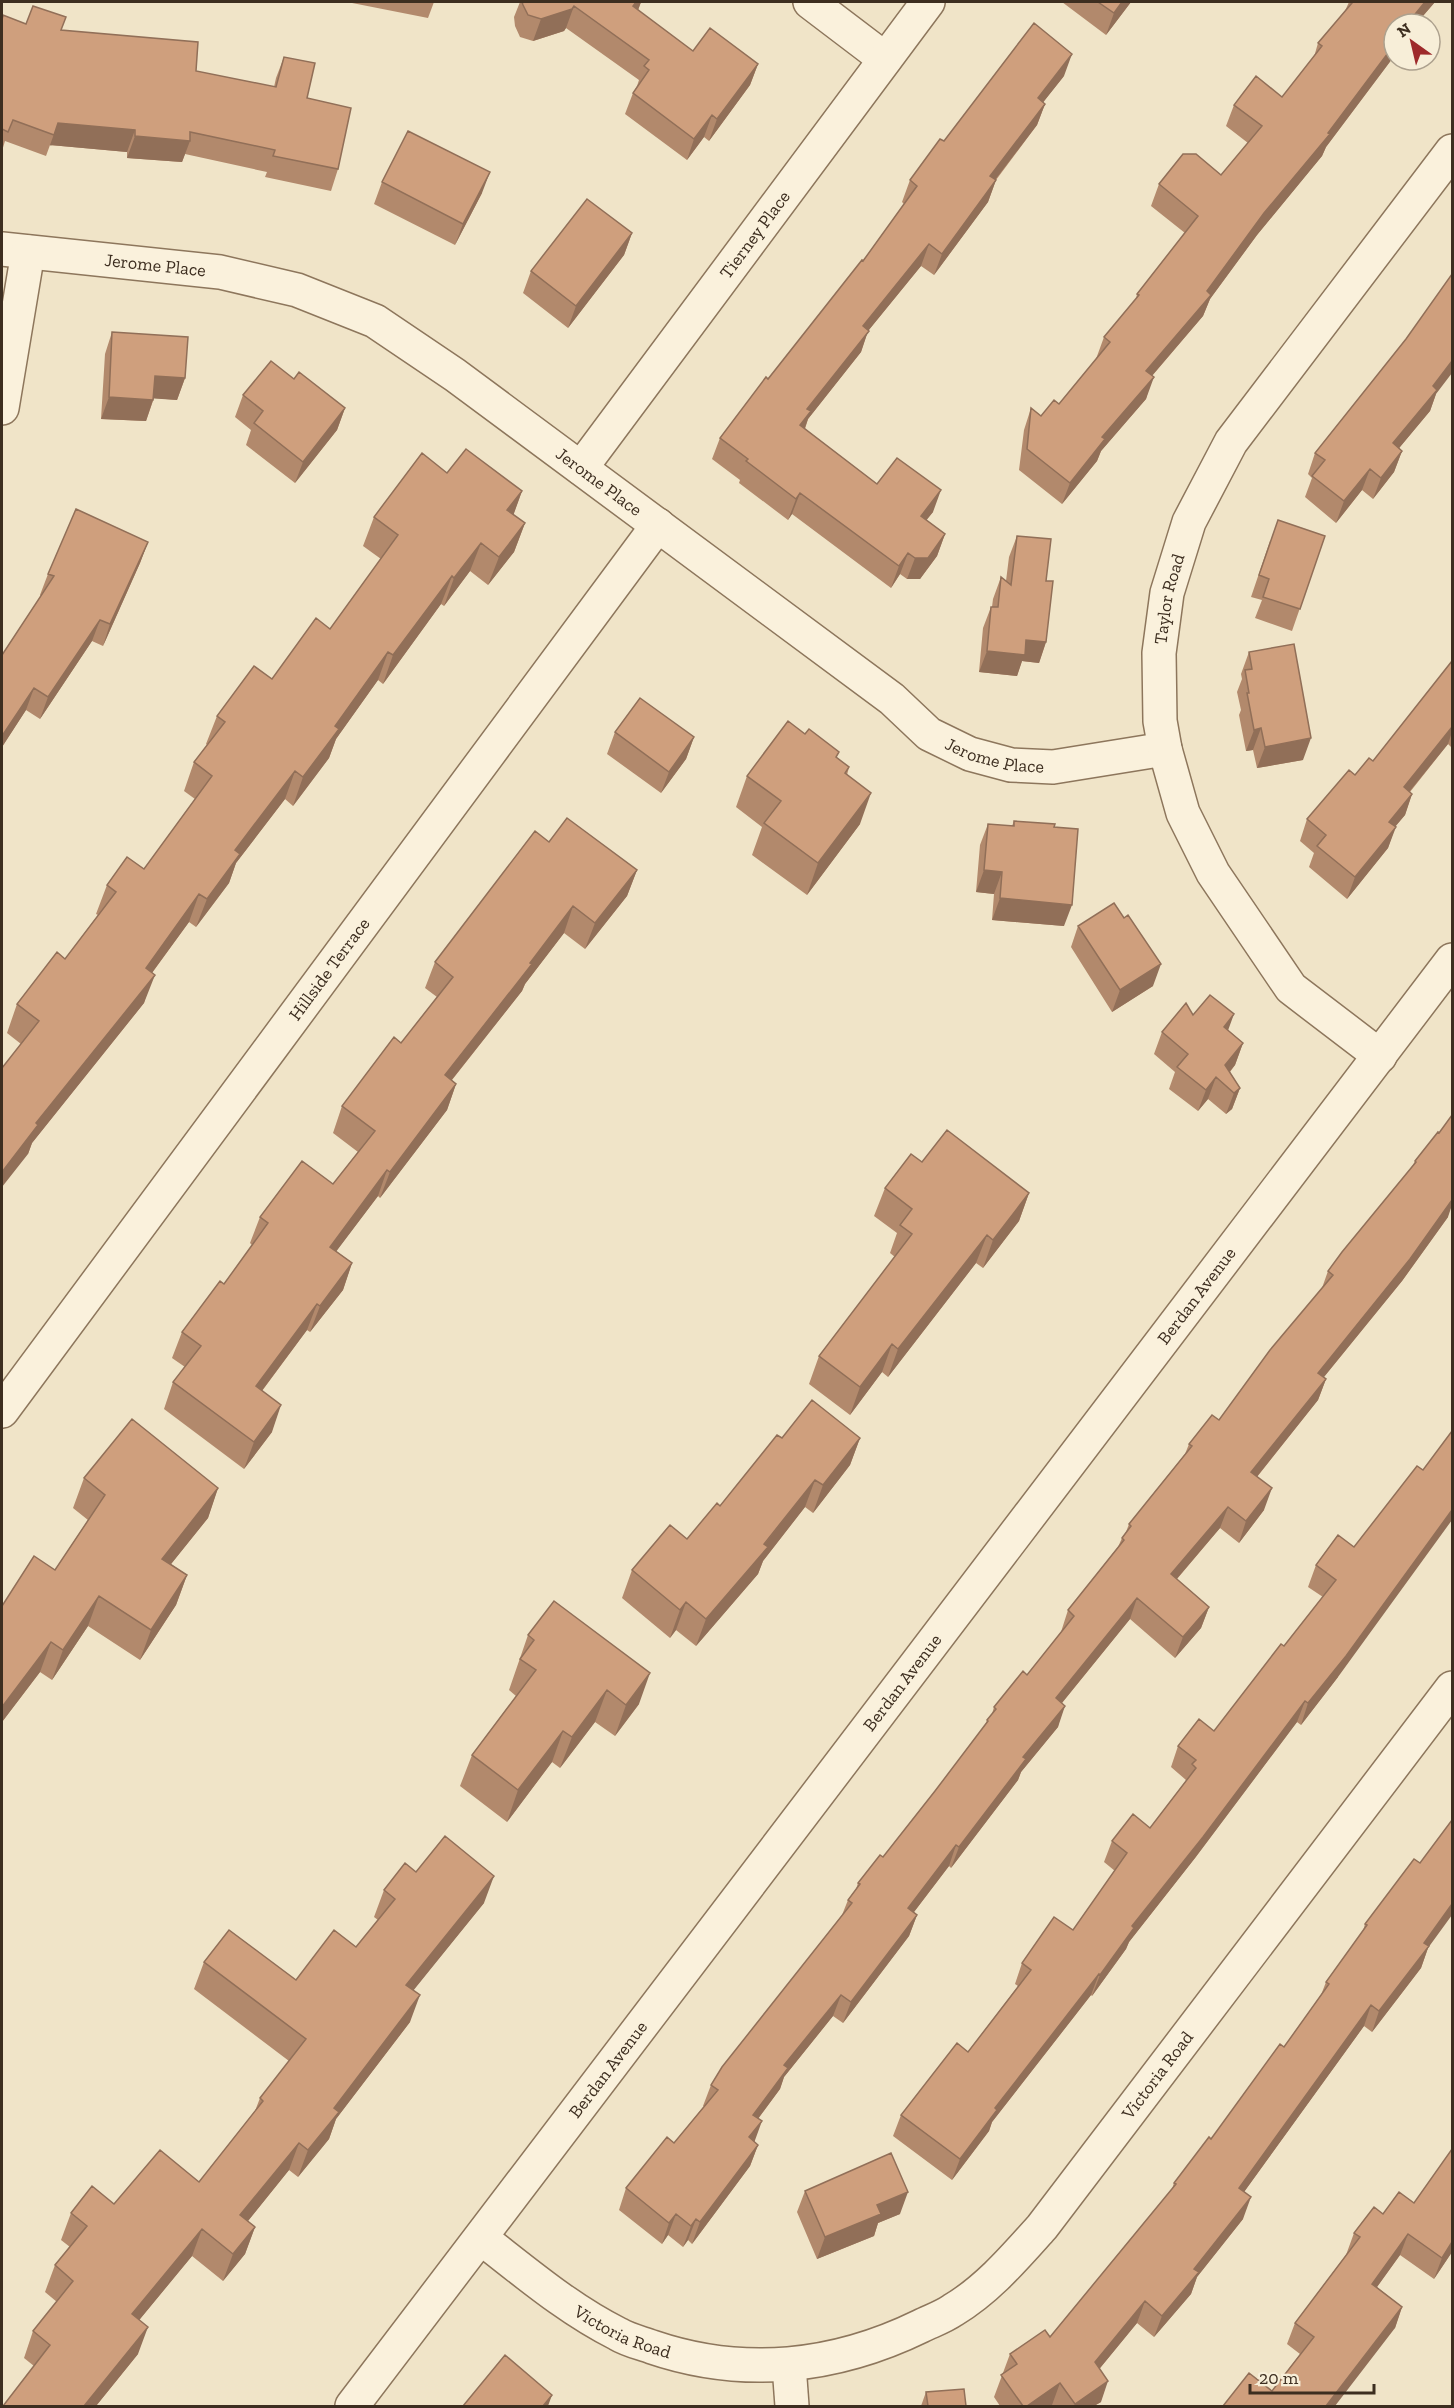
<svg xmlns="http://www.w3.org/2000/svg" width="1454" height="2408" viewBox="0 0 1454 2408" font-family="'Zilla Slab',serif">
<rect width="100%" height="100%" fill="#f0e4c8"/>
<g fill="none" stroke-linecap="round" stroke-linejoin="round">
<!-- minor casing -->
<g stroke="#8d765c" stroke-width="36">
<g id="minor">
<path d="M810 2 885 59"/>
<path id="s1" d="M2 249 220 272 297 290 375 321 455 375 892 699 929 734 970 754 1011 765 1053 767 1165 749"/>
<path d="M2 408 28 252"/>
<path id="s2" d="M581 468 928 2"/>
<path id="s3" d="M1380 1056 1291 988 1213 873 1183 813 1165 749 1160 721 1159 653 1167 593 1189 522 1231 442 1452 151"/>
<path id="s4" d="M2 1411 658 525"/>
<path id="s5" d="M481 2238C525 2272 568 2309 618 2334 628 2340 641 2343 652 2347 743 2378 835 2368 921 2326 931 2321 943 2317 953 2310 988 2289 1015 2257 1042 2227L1452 1688"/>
<path d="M789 2365 792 2406"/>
<path id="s6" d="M352 2406 1452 960"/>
</g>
</g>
<!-- minor -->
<use href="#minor" stroke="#faf1dc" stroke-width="33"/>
</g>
<!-- wall -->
<path fill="#b2896c" d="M347 2H434L428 18Z
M520 2H641L638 10 693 51 758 64 750 85 709 141 704 137 687 160 625 114 633 93 637 86 639 80 566 28 564 31 533 41 520 37 515 26 514 17Z
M1062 2H1131L1106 35Z
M1349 2H1435L1416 24H1394L1392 59 1326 147 1322 156 1257 235 1210 299 1203 316 1152 376 1146 399 1101 451 1097 461 1062 504 1019 470 1024 430 1031 408 1041 416 1059 404 1096 359 1104 337 1136 299 1137 294 1185 233 1151 206 1159 184 1221 175 1248 143 1226 126 1234 105 1282 97 1314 57 1318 43 1345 11Z
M2 20 61 30 196 71 274 87 276 78 284 57 307 98 338 169 331 191 265 177 267 172 185 154 182 162 127 158V152L50 145 46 156 5 141 2 151Z
M1064 76 1043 102 1045 104 1037 125 996 180 988 202 934 275 921 266 868 331 861 352 808 419 805 429 877 484 933 512 926 520 945 534 937 556 920 579H907L900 574 891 588 792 514 788 520 739 483 740 480 712 459 720 438 863 261 904 204 902 202 910 180 944 141Z
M382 182 482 193 455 245 374 204Z
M632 233 624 255 568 328 523 293 531 271Z
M112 332 185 378 177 400 154 398 146 421 101 419 105 354Z
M1406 339 1436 394 1430 411 1399 448 1402 451 1394 472 1373 499 1362 490 1336 523 1305 497 1312 478 1308 474 1315 453Z
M294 379 345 408 337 430 295 483 246 445 251 430 235 417 243 395Z
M447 473 522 491 513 515 525 523 514 552 488 585 470 571 444 606 441 604 383 684 378 680 336 739 329 758 293 806 285 799 236 863 229 883 196 927 189 922 152 973 144 1003 32 1143 28 1154 21 1044 7 1033 17 1004 65 959 98 915 96 914 107 885 144 869 195 799 184 791 194 762 207 745 206 744 217 716 272 679 330 629 381 559 363 546 374 517Z
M1017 536 1046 581V642L1039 663 1022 661 1017 676 979 672 983 628 991 607H992L993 599 1001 577 1006 581 1009 557Z
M1325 536 1292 631 1255 618 1262 600 1251 597 1270 541Z
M148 542 140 563 103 646 92 641 40 719 26 710 2 747V655L41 596 40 595 48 574Z
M1249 652 1303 760 1257 768 1253 750 1246 751 1239 715 1241 710 1237 692 1242 679 1241 674Z
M1452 661V748L1448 744 1410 792 1412 794 1405 815 1395 827 1388 848 1347 899 1309 867 1314 853 1300 841 1307 819 1355 775 1373 761Z
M615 732 694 737 686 759 661 793 607 754Z
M837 758 849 767 847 775 860 824 807 895 752 855 762 827 736 807 747 776Z
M1014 821 1054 827 1064 926 992 920 994 894 976 892 980 845 988 824 1012 826Z
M549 842 637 870 627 896 585 949 564 933 525 984 522 991 452 1080 456 1084 447 1110 380 1198 378 1196 336 1251 352 1263 343 1290 310 1332 307 1330 262 1391 272 1432 244 1469 164 1409 173 1382 185 1367 172 1358 182 1332 224 1284 252 1245 250 1243 260 1217 333 1184 358 1152 333 1133 342 1106 401 1043 437 997 425 988 435 962Z
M1078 926 1153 986 1112 1012 1071 947Z
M1193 1015 1228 1030 1243 1043 1235 1065 1230 1072 1240 1088 1232 1109 1226 1114 1208 1099 1198 1111 1169 1089 1175 1072 1154 1054 1162 1032Z
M1438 1132 1448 1217 1402 1281 1324 1377 1326 1379 1318 1400 1257 1477 1264 1510 1239 1543 1220 1528 1177 1579 1209 1607 1201 1628 1175 1658 1130 1619 1062 1703 1058 1727 1021 1772 1018 1780 951 1868 949 1866 914 1912 917 1915 909 1936 843 2023 833 2016 784 2077 780 2089 758 2119 754 2142 758 2145 750 2166 692 2244 688 2240 683 2247 668 2235 662 2244 619 2210 626 2188 674 2143 704 2106H703L711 2085 842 1915 848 1900 856 1889 858 1883 883 1857 935 1791 985 1726 987 1720 992 1714 994 1707 1027 1675 1061 1632 1068 1610 1118 1547 1122 1538 1126 1532 1129 1524 1185 1454 1189 1444 1219 1420 1322 1288 1328 1271 1412 1167 1415 1161Z
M922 1162 1029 1193 1019 1221 983 1268 976 1263 888 1377 882 1372 850 1415 809 1384 819 1356 895 1257 890 1253 897 1233 874 1216 885 1188Z
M782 1438H860L850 1465 813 1513 805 1507 763 1561 758 1574 696 1646 676 1630 670 1638 622 1598 632 1570 687 1539 720 1506Z
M84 1478 218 1488 208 1518 171 1564 187 1575 176 1605 140 1660 88 1626 52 1680 40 1672 2 1722V1606L55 1570 88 1520 73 1508Z
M1338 1535V1677L1301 1725 1297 1722 1195 1858 1129 1942 1126 1949 1092 1996 1091 1995 992 2122 989 2131 952 2180 893 2136 901 2115 968 2052 1018 1986 1015 1984 1022 1963 1073 1930 1115 1871 1104 1862 1112 1841 1150 1828 1185 1782 1186 1780 1171 1767 1178 1746 1214 1731 1284 1646 1323 1597 1308 1587 1316 1565Z
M528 1635 639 1704 615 1736 595 1722 560 1768 552 1762 507 1822 460 1786 472 1755 516 1696 509 1690Z
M416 1872 484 1903 413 1990 410 2022 336 2119 329 2139 298 2177 289 2170 248 2221 255 2227 245 2254 223 2281 192 2256 139 2320 138 2354 96 2406H3L34 2366 24 2358 33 2331 57 2302 45 2292 55 2265 70 2247 61 2240 71 2213 114 2204 199 2182 255 2111 260 2098 289 2061 194 1989 204 1962 296 1980 356 1947 378 1920 374 1917 384 1890Z
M1365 1924 1428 1948 1421 1968 1372 2032 1364 2026 1244 2192 1243 2219 1197 2277 1191 2294 1154 2337 1137 2323 1100 2368 1101 2402 1094 2406H1053L1052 2405 1050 2406H1000L994 2397 1010 2354 1050 2337 1172 2189 1174 2183 1211 2139 1284 2047 1321 1995 1326 1982 1363 1931Z
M805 2191 900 2214 878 2223 874 2236 817 2259 797 2212Z
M1383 2214 1452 2252 1434 2279 1400 2255 1377 2287 1402 2307 1395 2328 1272 2391 1300 2354 1287 2344 1295 2323 1346 2255 1354 2233Z
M926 2392 966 2406H921Z"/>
<!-- shaded-wall -->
<path fill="#916f58" d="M636 2H641L638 10 633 6Z
M1122 2H1131L1106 35 1114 13Z
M1425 2H1435L1416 24H1407Z
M574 6 566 28 564 31 533 41 541 19Z
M1394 45V54L1392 59 1326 147 1322 156 1257 235 1210 299 1203 316 1138 392 1146 371 1207 291 1264 213 1328 133Z
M1072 54 1064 76 1030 119 1038 98Z
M758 64 750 85 709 141 717 119Z
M1045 104 1037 125 982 197 990 176Z
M712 115 704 137 687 160 694 139Z
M58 123 135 130 127 152 50 145 46 156Z
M135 136 190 141 182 162 127 158Z
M490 172 482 193 455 245 463 224Z
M996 180 988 202 934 275 942 254Z
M632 233 624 255 568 328 576 306Z
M929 244 921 266 868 331 861 352 808 419 803 433 800 425 807 409 863 326Z
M1452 361V373L1436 394 1430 411 1385 465 1393 443 1433 386Z
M155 376 185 378 177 400 147 398Z
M1154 377 1146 399 1101 451 1097 461 1062 504 1070 483 1102 437Z
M109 397 153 400 146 421 101 419Z
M345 408 337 430 295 483 303 462Z
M1402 451 1394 472 1373 499 1381 478Z
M1370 469 1362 490 1336 523 1344 501Z
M941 490 933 512 913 537 921 516Z
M522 491 512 519 507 510Z
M800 493 792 514 788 520 796 499Z
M525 523 514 552 488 585 499 557Z
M945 534 937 556 920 579H907L915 558Z
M148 542 140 563 103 646 110 624Z
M481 543 470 571 444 606 454 578Z
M908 553 900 574 891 588 899 566Z
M452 576 441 604 383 684 393 655Z
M100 620 92 641 40 719 48 697Z
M1026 640 1046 642 1039 663 1022 661 1017 676 979 672 987 651Z
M388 652 378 680 336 739 329 758 293 806 303 777 335 726Z
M34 688 26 710 2 747V736Z
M1452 727V732L1448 744 1396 808 1404 787Z
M1261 728 1253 750 1246 751 1254 730Z
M694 737 686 759 661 793 669 772Z
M1311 738 1303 760 1257 768 1265 747Z
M295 771 285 799 236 863 229 883 196 927 207 899 235 850Z
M871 793 860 824 807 895 818 863Z
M1412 794 1405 815 1381 843 1389 822Z
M1396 827 1388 848 1347 899 1355 877Z
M637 870 627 896 585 949 595 923Z
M984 870 1002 872 994 894 976 892Z
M199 894 189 922 135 996 146 968Z
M1000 898 1072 905 1064 926 992 920Z
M573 906 564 933 525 984 522 991 435 1101 445 1075Z
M1161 964 1153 986 1112 1012 1120 990Z
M155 975 144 1003 32 1143 28 1154 2 1187V1172L36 1123Z
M1234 1014 1226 1036 1224 1027Z
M1243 1043 1235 1065 1221 1082 1225 1065Z
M1216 1077 1208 1099 1198 1111 1206 1090Z
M456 1084 447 1110 380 1198 390 1172Z
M1240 1088 1232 1109 1226 1114 1234 1093Z
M387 1170 378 1196 320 1273 330 1247Z
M1452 1192V1205L1448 1217 1402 1281 1310 1394 1318 1373Z
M1029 1193 1019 1221 983 1268 993 1240Z
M987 1235 976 1263 888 1377 898 1349Z
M352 1263 343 1290 310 1332 320 1306Z
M317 1304 307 1330 246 1412 256 1386Z
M892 1344 882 1372 850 1415 860 1387Z
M1326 1379 1318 1400 1243 1494 1251 1472Z
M281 1405 272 1432 244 1469 254 1442Z
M860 1438 850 1465 813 1513 823 1485Z
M815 1480 805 1507 763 1561 758 1574 696 1646 706 1619Z
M218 1488 208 1518 151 1589 162 1559Z
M1272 1488 1264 1510 1239 1543 1246 1521Z
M1228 1507 1220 1528 1163 1595 1171 1574Z
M1452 1510V1520L1338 1677 1301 1725 1308 1703Z
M187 1575 176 1605 140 1660 151 1630Z
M99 1596 88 1626 52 1680 63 1650Z
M1137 1598 1130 1619 1048 1720 1056 1698Z
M686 1602 676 1630 670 1638 680 1610Z
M1209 1607 1201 1628 1175 1658 1183 1637Z
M51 1642 40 1672 2 1722V1707Z
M650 1673 639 1704 615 1736 626 1705Z
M607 1690 595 1722 560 1768 572 1737Z
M1305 1701 1297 1722 1195 1858 1129 1942 1126 1949 1092 1996 1100 1975 1132 1926Z
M1065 1706 1058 1727 1021 1772 1018 1780 951 1868 959 1847 1023 1757Z
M563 1731 552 1762 507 1822 518 1790Z
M956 1845 949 1866 901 1929 908 1908Z
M494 1876 484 1903 396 2012 406 1985Z
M1452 1904V1915L1428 1948 1421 1968 1372 2032 1379 2011 1424 1943Z
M917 1915 909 1936 843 2023 851 2002Z
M1099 1974 1091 1995 992 2122 989 2131 952 2180 960 2159 995 2108Z
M420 1995 410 2022 336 2119 329 2139 298 2177 308 2150 334 2108Z
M841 1995 833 2016 784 2077 780 2089 745 2136 753 2115 784 2065Z
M1371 2005 1364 2026 1231 2210 1239 2188Z
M762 2121 754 2143 749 2137Z
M299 2143 289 2170 231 2242 240 2215Z
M758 2145 750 2166 692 2244 700 2222Z
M908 2192 900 2214 878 2223 874 2236 817 2259 825 2237 877 2205Z
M1251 2197 1243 2219 1197 2277 1191 2294 1154 2337 1162 2316 1194 2269Z
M676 2214 668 2235 662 2244 669 2223Z
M696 2219 688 2240 683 2247 691 2226Z
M255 2227 245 2254 223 2281 233 2254Z
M202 2229 192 2256 122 2341 132 2314Z
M1408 2234 1400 2255 1364 2305 1372 2284Z
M1452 2242V2252L1434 2279 1442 2258Z
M1145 2301 1137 2323 1087 2384 1095 2362Z
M1402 2307 1395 2328 1335 2406H1326Z
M148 2327 138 2354 96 2406H84Z
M1108 2381 1101 2402 1094 2406H1074L1075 2404Z
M1060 2383 1052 2405 1050 2406H1027Z
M552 2395 548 2406H543Z"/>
<!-- building -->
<path fill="#cf9f7d" stroke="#916f58" stroke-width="1.5" d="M522 2H636L633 6 693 51 710 28 758 64 717 119 712 115 694 139 633 93 649 70 644 66 649 60 574 6 572 9 541 19 528 15 523 5Z
M1098 2H1122L1114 13Z
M1350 2H1425L1407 24H1394V45L1328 133 1330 134 1264 213 1207 291 1211 295 1146 371 1154 377 1102 437 1105 439 1070 483 1027 449 1031 408 1041 416 1054 400 1059 404 1110 342 1104 337 1139 295 1137 294 1198 216 1159 184 1183 154H1196L1221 175 1262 126 1234 105 1256 76 1282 97 1322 46 1318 43 1352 3Z
M33 6 66 17 61 30 198 42 196 71 276 87 284 57 315 63 307 98 351 108 338 169 273 156 275 150 190 132V141L135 136V130L58 123 54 135 13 120 8 132 2 129V20L3 15 26 24Z
M1034 23 1072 54 1038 98 1045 104 990 176 996 180 942 254 929 244 863 326 869 331 807 409 811 411 800 425 877 484 897 458 941 490 921 516 945 534 928 558H915L908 553 899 566 800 493 796 499 746 461 748 459 720 438 766 377 768 379 862 260 863 261 917 186 910 180 940 139 944 141Z
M408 131 490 172 463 224 382 182Z
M587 199 632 233 576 306 531 271Z
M1452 274V361L1433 386 1437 390 1393 443 1402 451 1381 478 1370 469 1344 501 1312 476 1325 460 1315 453 1406 339Z
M112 332 188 337 185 378 155 376 153 400 109 397Z
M271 361 294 379 299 372 345 408 303 462 254 423 263 411 243 395Z
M466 449 522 491 507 510 525 523 499 557 481 543 454 578 452 576 393 655 388 652 335 726 339 729 303 777 295 771 235 850 240 854 207 899 199 894 146 968 155 975 36 1123 38 1125 2 1172V1068L39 1021 17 1004 57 952 65 959 116 892 107 885 127 857 144 869 212 776 194 762 225 722 217 716 254 666 272 679 316 618 330 629 398 535 374 517 422 453 447 473Z
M76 509 148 542 110 624 100 620 48 697 34 688 2 736V655L54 576 48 574Z
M1278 520 1325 536 1300 609 1263 597 1269 579 1259 575Z
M1017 536 1051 539 1046 581H1053L1046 642 1026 640 1025 655 987 651 991 607H998L1001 577 1011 585Z
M1294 644 1311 738 1265 747 1261 728 1254 730 1247 693H1249L1245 670 1252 669 1249 652Z
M1452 661V727L1404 787 1412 794 1389 822 1396 827 1355 877 1317 846 1326 835 1307 819 1349 770 1355 775 1369 758 1373 761Z
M640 698 694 737 669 772 615 732Z
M788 721 805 734 809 729 839 752 836 757 849 767 845 773 871 793 818 863 764 823 781 801 747 776Z
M567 818 637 870 595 923 573 906 530 963 532 964 445 1075 456 1084 390 1172 387 1170 330 1247 352 1263 320 1306 317 1304 256 1386 281 1405 254 1442 173 1382 201 1346 182 1332 220 1281 224 1284 268 1223 260 1217 302 1161 333 1184 375 1131 342 1106 394 1037 401 1043 453 977 435 962 535 831 549 842Z
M1014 821 1055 824 1054 827 1078 829 1072 905 1000 898 1002 872 984 870 988 824 1014 826Z
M1114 903 1124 918 1128 915 1161 964 1120 990 1078 926Z
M1210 995 1234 1014 1224 1027 1243 1043 1225 1065 1240 1088 1234 1093 1216 1077 1206 1090 1177 1067 1188 1054 1162 1032 1186 1003 1193 1015Z
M1452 1115V1200L1410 1259 1318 1373 1326 1379 1251 1472 1272 1488 1246 1521 1228 1507 1171 1574 1209 1607 1183 1637 1137 1598 1056 1698 1065 1706 1023 1757 1026 1759 959 1847 956 1845 908 1908 917 1915 851 2002 841 1995 784 2065 788 2068 753 2115 762 2121 749 2137 758 2145 700 2222 696 2219 691 2226 676 2214 669 2223 626 2188 667 2137 674 2143 718 2090 711 2085 722 2067 852 1903 848 1900 860 1884 858 1883 880 1855 883 1857 935 1791 988 1721 987 1720 996 1709 994 1707 1023 1671 1027 1675 1074 1616 1068 1610 1124 1540 1122 1538 1131 1526 1129 1524 1192 1446 1189 1444 1212 1415 1219 1420 1270 1350 1333 1275 1328 1271 1342 1252 1416 1162 1415 1161 1438 1132 1439 1133Z
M947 1130 1029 1193 993 1240 987 1235 898 1349 892 1344 860 1387 819 1356 912 1234 900 1225 912 1209 885 1188 911 1154 922 1162Z
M812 1400 860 1438 823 1485 815 1480 764 1544 768 1547 706 1619 686 1602 680 1610 632 1570 670 1525 687 1539 717 1503 720 1506 777 1435 782 1438Z
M132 1419 218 1488 162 1559 187 1575 151 1630 99 1596 63 1650 51 1642 2 1707V1606L34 1556 55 1570 105 1495 84 1478Z
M1452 1431V1510L1346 1656 1308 1703 1305 1701 1203 1837 1132 1926 1134 1928 1100 1975 1099 1974 995 2108 997 2110 960 2159 901 2115 957 2043 968 2052 1031 1970 1022 1963 1054 1917 1073 1930 1127 1853 1112 1841 1133 1814 1150 1828 1196 1768 1192 1764 1196 1760 1178 1746 1199 1719 1214 1731 1281 1644 1284 1646 1336 1580 1316 1565 1338 1535 1354 1547 1417 1466 1423 1470Z
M554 1601 650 1673 626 1705 607 1690 572 1737 563 1731 518 1790 472 1755 536 1670 520 1659 534 1640 528 1635Z
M1452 1820V1904L1424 1943 1429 1946 1379 2011 1371 2005 1239 2188 1251 2197 1194 2269 1199 2272 1162 2316 1145 2301 1095 2362 1108 2381 1075 2404 1060 2383 1027 2406H1023L1001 2375 1017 2364 1010 2354 1045 2330 1050 2337 1176 2184 1174 2183 1209 2137 1211 2139 1280 2044 1284 2047 1329 1984 1326 1982 1367 1925 1365 1924 1414 1859 1420 1863Z
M445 1836 494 1876 406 1985 420 1995 334 2108 339 2112 308 2150 299 2143 240 2215 255 2227 233 2254 202 2229 132 2314 148 2327 84 2406H3L50 2345 33 2331 73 2281 55 2265 87 2226 71 2213 92 2186 114 2204 160 2150 199 2182 263 2101 260 2098 306 2039 204 1962 229 1930 296 1980 334 1930 356 1947 395 1899 384 1890 405 1863 416 1872Z
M1452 2149V2242L1442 2258 1408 2234 1372 2284 1402 2307 1326 2406H1223L1249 2373 1272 2391 1314 2337 1295 2323 1360 2237 1354 2233 1374 2207 1383 2214 1399 2192 1414 2203Z
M891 2153 908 2192 877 2205 881 2214 825 2237 805 2191Z
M505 2355 552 2395 543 2406H463Z
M964 2389 966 2406H928L926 2392Z"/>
<g text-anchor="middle" stroke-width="6" stroke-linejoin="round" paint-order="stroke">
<!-- street labels -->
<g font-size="18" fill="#3d2e20" stroke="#f7eed8">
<text dy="6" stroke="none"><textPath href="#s2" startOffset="291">Tierney Place</textPath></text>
<text dy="6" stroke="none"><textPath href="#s1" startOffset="154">Jerome Place</textPath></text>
<text dy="6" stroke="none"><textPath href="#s1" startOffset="658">Jerome Place</textPath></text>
<text dy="6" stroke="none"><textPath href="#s3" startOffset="536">Taylor Road</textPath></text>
<text dy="6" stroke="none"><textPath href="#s1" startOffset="1144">Jerome Place</textPath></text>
<text dy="6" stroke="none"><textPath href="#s4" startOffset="550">Hillside Terrace</textPath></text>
<text dy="6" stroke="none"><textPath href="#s6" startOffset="1395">Berdan Avenue</textPath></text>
<text dy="6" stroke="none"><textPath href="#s6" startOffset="909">Berdan Avenue</textPath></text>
<text dy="6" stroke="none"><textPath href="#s6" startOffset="423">Berdan Avenue</textPath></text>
<text dy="6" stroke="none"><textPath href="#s5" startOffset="830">Victoria Road</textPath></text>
<text dy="6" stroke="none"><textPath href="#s5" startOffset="171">Victoria Road</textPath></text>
</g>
</g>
<!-- border -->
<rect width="1454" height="2408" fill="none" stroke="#3d2e20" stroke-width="6"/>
<!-- north arrow -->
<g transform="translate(1412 42) rotate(326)"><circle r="28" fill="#f7eed8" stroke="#ada18e" stroke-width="1.5"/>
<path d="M0-4.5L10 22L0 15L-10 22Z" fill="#9e2a2b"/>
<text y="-9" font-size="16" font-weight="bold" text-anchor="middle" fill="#3d2e20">N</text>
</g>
<!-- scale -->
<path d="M1250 2384v9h124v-9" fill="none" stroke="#3d2e20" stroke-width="3"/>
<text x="1259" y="2384" font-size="18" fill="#3d2e20" stroke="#f7eed8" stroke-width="4.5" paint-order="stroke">20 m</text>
</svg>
